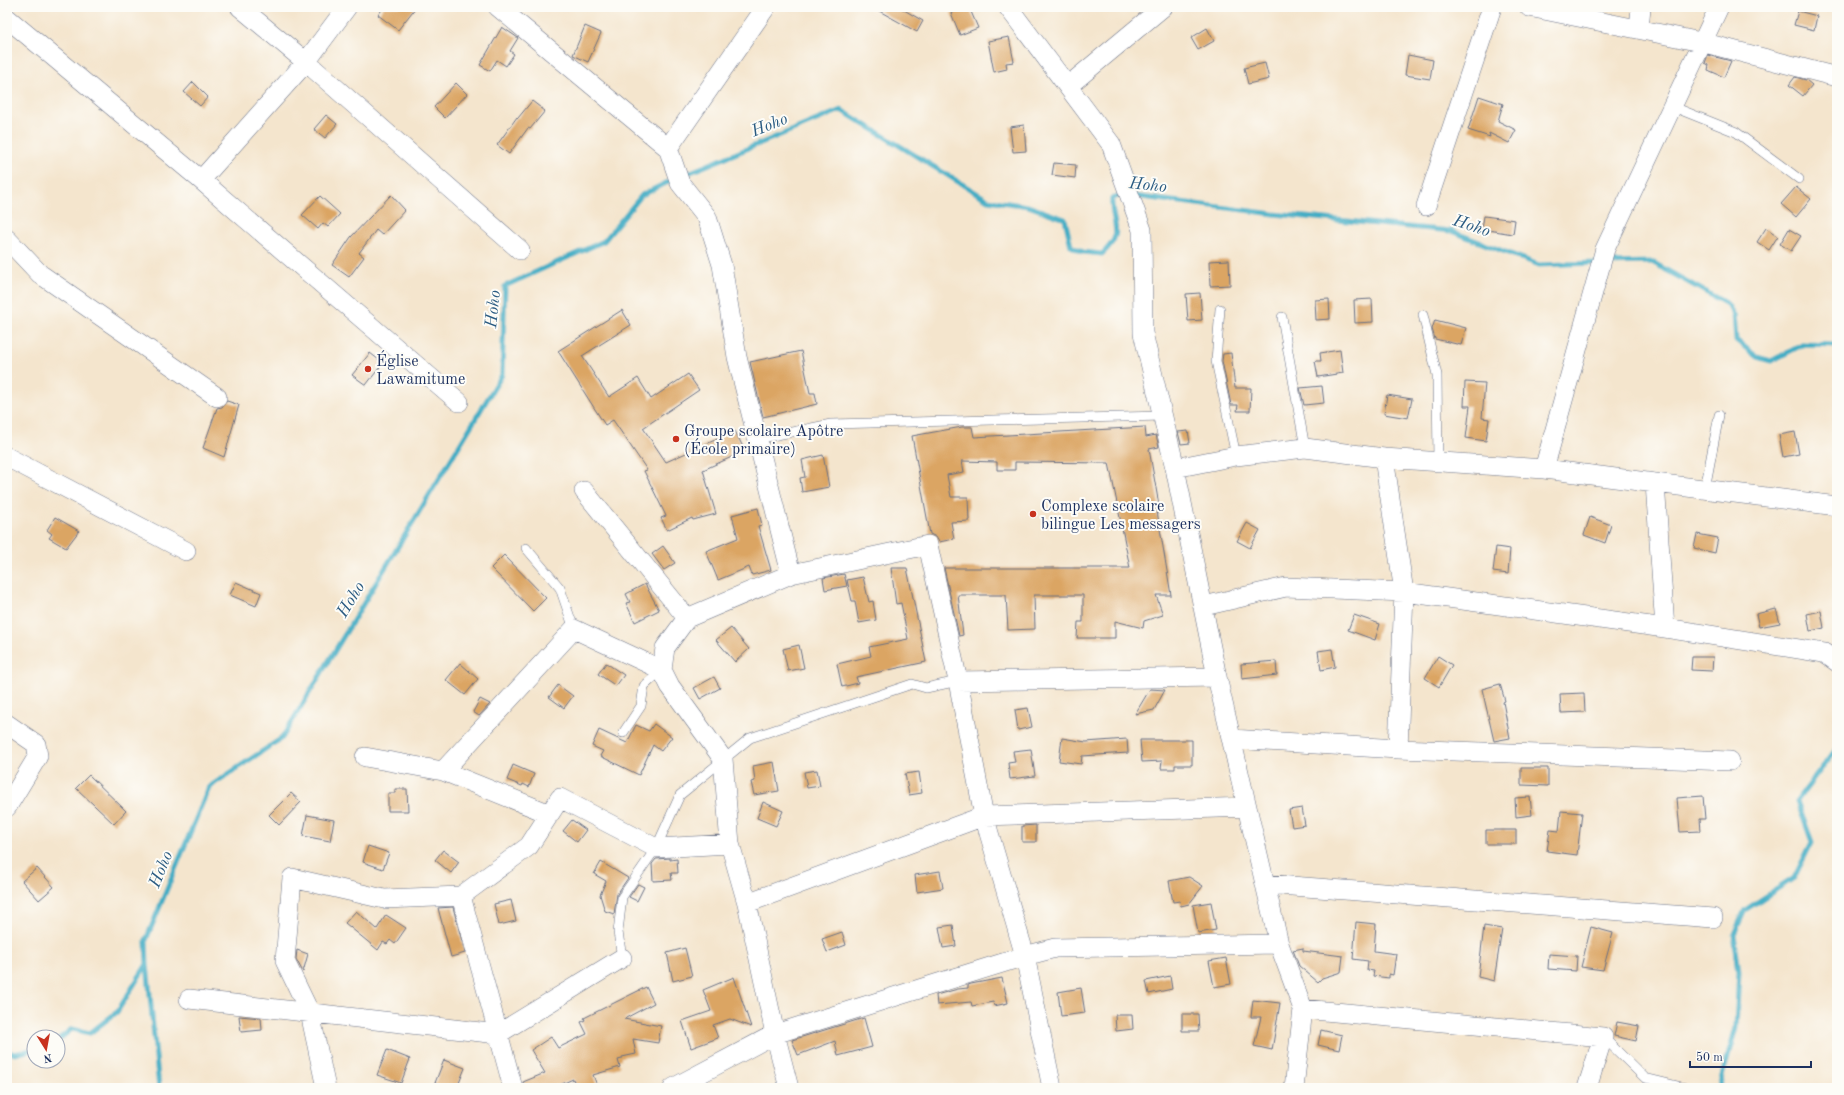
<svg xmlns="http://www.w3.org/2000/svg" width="1844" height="1095" viewBox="0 0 1844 1095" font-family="'Old Standard TT',serif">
<rect width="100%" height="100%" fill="#fdfcf7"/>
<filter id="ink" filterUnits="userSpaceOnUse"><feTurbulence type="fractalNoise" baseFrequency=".025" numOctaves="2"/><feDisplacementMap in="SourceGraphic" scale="8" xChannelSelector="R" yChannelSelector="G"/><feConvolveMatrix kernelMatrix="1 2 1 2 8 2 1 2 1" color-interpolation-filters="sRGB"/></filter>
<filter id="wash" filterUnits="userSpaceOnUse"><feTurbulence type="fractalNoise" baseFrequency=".012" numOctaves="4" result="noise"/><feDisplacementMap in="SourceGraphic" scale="16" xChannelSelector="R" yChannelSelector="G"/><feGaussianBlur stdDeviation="0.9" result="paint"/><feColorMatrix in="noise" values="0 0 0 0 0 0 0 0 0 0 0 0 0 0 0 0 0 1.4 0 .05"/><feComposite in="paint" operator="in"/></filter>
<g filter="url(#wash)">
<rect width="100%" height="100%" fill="#f4e5cd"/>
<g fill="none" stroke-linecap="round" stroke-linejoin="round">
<!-- stream -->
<path stroke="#45adc5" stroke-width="5" d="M681 176 841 110 988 200 1028 206 1065 219 1071 246 1083 252 1102 254C1127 231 1110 225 1112 199L1122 194 1126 195
M1134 196 1274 214 1451 231 1539 265 1597 263
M1605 263 1652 262 1727 304 1734 315 1736 340 1757 357 1771 361 1804 344 1837 345
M58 1040 72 1029 90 1033 117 1012 147 964
M7 1051 15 1054 34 1049
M159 1088 147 964 146 940 209 787 282 738 502 375 505 286 604 241 642 195 674 179
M1719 1088 1736 1027 1739 972 1734 934 1745 910 1794 878 1812 842 1797 801 1837 748"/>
</g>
<g id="blocks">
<!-- building -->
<path fill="#dba564" d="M384 7H416L398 30 378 15Z
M872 7H899L923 21 917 32Z
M966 7H969L978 28 960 35 951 13Z
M1798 11 1817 16 1814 30 1794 25Z
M585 26 601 33 588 62 573 55Z
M502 27 518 38 510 51 514 54 506 66 497 60 490 71 480 65Z
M1207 28 1214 41 1198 50 1191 38Z
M1009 37 1014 62 1006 63 1007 69 994 72 988 41Z
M1408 55 1433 60 1430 79 1405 75Z
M1708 55 1731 61 1724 77 1708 70 1709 65 1705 63Z
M1265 63 1269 79 1248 84 1244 68Z
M1795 77 1806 80 1812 85 1803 96 1789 85Z
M193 82 208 97 200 106 184 92Z
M456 83 467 94 445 118 434 107Z
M1479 96 1503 104 1498 121 1516 130 1509 143 1489 133 1490 137 1468 130Z
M532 101 545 111 530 129 528 128 509 154 497 145 517 117 518 118Z
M326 115 337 124 325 138 314 129Z
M1024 125 1026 151 1013 152 1010 127Z
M1054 163 1076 165 1075 178 1052 175Z
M1796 187 1811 199 1796 217 1781 204Z
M391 195 405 210 382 235 376 230 359 253 364 257 349 277 332 265 351 237Z
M320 196 340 214 328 227 323 223 318 229 302 215Z
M1484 216 1515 220 1513 234 1482 229Z
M1766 228 1778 236 1769 250 1757 242Z
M1789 229 1801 236 1791 251 1780 244Z
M1229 260 1230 285 1210 286 1209 261Z
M1200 293 1202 320 1188 321 1186 294Z
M1329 299 1330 319 1316 320 1315 300Z
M1372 299 1373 322 1355 323 1354 300Z
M622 310 631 325 582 356 609 397 638 378 651 399 688 374 699 390 643 428 666 462 735 431 745 451 703 470 716 514 693 520 692 518 667 530 661 518 666 516 644 471 647 470 613 420 605 425 558 351Z
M1435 320 1466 328 1461 345 1435 339 1432 329Z
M1340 350 1343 373 1318 377 1315 361H1321L1320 353Z
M801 351 810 393H815L817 404 763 417 750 362Z
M370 353 383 363 366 385 352 375Z
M1231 353 1235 388H1251L1250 411H1237L1238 405H1231L1222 361 1223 354Z
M1465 382 1485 383 1482 418 1489 419 1486 441 1466 438 1470 406H1464Z
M1322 386 1324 403 1304 405 1300 388Z
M1387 395 1412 399 1408 418 1384 414Z
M227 401 239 405 224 457 203 448 217 408 222 407Z
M962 427H972L974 437 1145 427 1146 437 1156 435 1159 447 1149 449 1159 505H1156L1171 595H1156L1163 615 1144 621 1143 628 1115 621V638H1077L1078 622H1083V595H1034L1035 629 1008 630 1006 595H958L963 635 959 636 944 568H1130L1109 463 1015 462V470H997V462L962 461 964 472 947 475 951 497H968L969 521 951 522 954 539 939 542 936 537 930 534 912 436Z
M1188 431 1190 443 1181 444 1178 432Z
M1795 432 1799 454 1783 457 1779 435Z
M823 455 829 487 802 492 800 478 805 477 802 460Z
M758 508 762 525 758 526 771 570 752 575 749 567 718 580 706 551 738 538 732 515Z
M55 517 79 531 66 548 49 538 52 534 47 530Z
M1590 517 1611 525 1605 543 1584 535Z
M1247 523 1260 530 1250 548 1237 541Z
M1697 534 1718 538 1715 553 1694 548Z
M663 546 675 563 664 570 652 554Z
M1496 547 1510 549 1508 574 1493 572Z
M504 555 546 598 533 611 491 568Z
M891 568H907L926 662 856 677 858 683 842 687 837 664 871 656 869 647 908 639 901 603 896 604Z
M844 574 847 586 825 590 823 578Z
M863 577 869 602 873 601 876 620 859 623 855 601H852L847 580Z
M236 582 261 593 256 606 230 595Z
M645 584 659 610 635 622 626 603 630 602 626 594Z
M1776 609 1780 623 1759 627 1756 614Z
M1821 611 1824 628 1810 631 1807 614Z
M1354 615 1380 624 1375 640 1348 630Z
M731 628 749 649 735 662 716 640Z
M799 645 804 668 788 671 783 649Z
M1332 649 1335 667 1321 670 1318 651Z
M1438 656 1452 665 1439 687 1425 678Z
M1692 657H1713L1712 671 1691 670Z
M1276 661 1277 675 1242 679 1241 664Z
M460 663 478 679 465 695 446 680Z
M606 663 624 675 616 686 598 674Z
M714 677 720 688 700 699 694 688Z
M1500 684 1505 701 1503 702 1510 738 1494 741 1482 689Z
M558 685 573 696 564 708 549 697Z
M1150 689 1165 690 1154 710 1135 714Z
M1584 693 1585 712 1561 713 1560 694Z
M480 699 490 704 479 716 473 712Z
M1028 708 1032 727 1018 730 1015 710Z
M654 724 672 737 661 751 653 745 639 775 600 756 603 751 592 746 599 730 627 743 636 725 649 731Z
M1062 738 1086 742 1127 739 1128 753 1082 756 1081 764 1059 761Z
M1140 740H1192V765H1175V769H1161L1162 761 1142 762Z
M1031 749 1035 776 1010 779 1008 763 1015 762 1013 751Z
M774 762 779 791 754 795 751 782 755 781 753 766Z
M513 765 534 774 529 787 523 784 522 786 507 780Z
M1521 768H1548V786L1521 785Z
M817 770 820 786 807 788 804 772Z
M919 772 922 793 909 795 905 774Z
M89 775 126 811 114 824 76 788Z
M395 789H407L408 811H388V793H395Z
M291 793 301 802 279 825 269 815Z
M1703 796 1705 819H1700L1701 831 1680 832 1677 798Z
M1530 797 1532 815 1516 817 1515 798Z
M763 802 783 811 776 826 757 818Z
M1302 808 1305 825 1292 827 1289 810Z
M1561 811 1582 813 1577 855 1547 851 1550 830 1559 831Z
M307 815 334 820 330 841 303 836Z
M572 820 586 830 577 842 563 831Z
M1036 825V842H1022V826Z
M1486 830H1516V844H1486Z
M368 846 389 853 383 869 363 862Z
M443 850 459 862 451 873 435 860Z
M670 858V860L677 859 678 873H671L672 880 653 881 652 864 656 859Z
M601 862 628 878 617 894 614 914 605 911 600 895 606 881 594 874Z
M37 868 54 887 39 900 22 881Z
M940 871 943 888 917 892 915 875Z
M1189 877 1203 886 1189 904 1181 906 1180 901 1173 902 1169 881Z
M638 884 644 887 637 901 629 897Z
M511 900 516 921 499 925 494 904Z
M1211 902 1216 930 1198 933 1193 905Z
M453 907 465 953 451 957 438 908Z
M356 911 377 929 386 915 406 928 395 944 390 940 387 944 383 942 378 950 345 923Z
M1356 922 1376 924 1374 951 1396 954 1393 975 1389 974V978L1373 976 1374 971 1367 970 1368 961 1353 959Z
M953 925 956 946 943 948 939 927Z
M1484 926 1502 929 1494 981 1478 977Z
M1591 927 1613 933 1603 970 1581 967Z
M842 932 846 945 827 952 822 939Z
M685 948 692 976 673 981 667 953Z
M1303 948V951L1343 956 1341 972 1322 978 1318 982 1299 966 1293 950Z
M297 950 308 954 303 972 296 959Z
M1549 954 1577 956 1576 971 1548 969Z
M1226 958 1231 984 1214 987 1209 961Z
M1170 976 1172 989 1149 994 1146 981Z
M734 977 751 1027 730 1019 713 1025 718 1038 691 1048 682 1021 711 1011 703 990Z
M1002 978 1008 1003 994 1006 993 1002 972 1006 971 1002 937 1005 936 995 958 989 968 988V985L971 984Z
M646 987 654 1003 624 1019 661 1026 658 1043 633 1039 636 1054 622 1057V1059L618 1060 620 1067 593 1075 598 1088H577L573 1079 553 1088H524L523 1082 545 1073 531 1050 551 1037 558 1048 587 1034 581 1022 585 1020 584 1018Z
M1081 988 1085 1013 1061 1016 1058 992Z
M1253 1000 1280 1003 1272 1050 1254 1046 1261 1017H1251Z
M1182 1014H1198L1199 1031H1182Z
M1115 1015H1132L1133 1029 1116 1031Z
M239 1016 261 1018 262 1030 241 1032Z
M864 1018 872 1047 838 1056 835 1041 798 1055 792 1040Z
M1617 1022 1639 1026 1636 1041 1614 1036Z
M1321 1030 1342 1035 1339 1050 1318 1045Z
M387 1050 410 1059 401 1083 377 1075Z
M444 1060 465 1068 457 1088H433Z"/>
</g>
</g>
<g filter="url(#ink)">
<use href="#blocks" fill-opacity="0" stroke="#676f85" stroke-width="1"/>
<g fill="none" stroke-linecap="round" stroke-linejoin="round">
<!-- service casing -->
<g stroke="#676f85" stroke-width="10">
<path id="service" d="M1671 106 1736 132 1799 179
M1220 309 1216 361 1236 456
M1423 315 1437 375 1438 462
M1282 317 1305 448
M757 439 831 424 1163 416
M1705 489 1719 415
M526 548 560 588 574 629
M623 733 641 706 644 686 662 670
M622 958 618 932 622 897 656 848 680 795 750 738 912 684 926 688 958 681
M1603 1037 1645 1078 1686 1088"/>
</g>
<!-- minor casing -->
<g stroke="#676f85" stroke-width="20">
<path id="minor" d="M240 7 306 62 520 250
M498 7 668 148 680 183 707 217 722 265 737 357 791 574
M1008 7 1111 144 1142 230 1143 333 1175 468 1217 677 1247 807 1279 944 1303 1009 1294 1088
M1529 7 1701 42 1837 77
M7 18 201 180 459 402
M1639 29 1641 7
M1068 86 1163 7
M668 148 766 7
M201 180 306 62 347 7
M1426 206 1492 7
M7 239 40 274 217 397
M7 457 186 551
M1384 458 1404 592 1398 749
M1175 468 1236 456 1305 448 1384 458 1544 469 1837 506
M1544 469 1605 249 1719 7
M1655 483 1665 628
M584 491 687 618
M1204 606 1286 587 1404 592 1665 628 1824 653 1837 662
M958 681 1217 677
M7 724 36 744 38 756 7 807
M1231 739 1398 749 1730 761
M365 757 443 771 550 814
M443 771 574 629 662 670
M1265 884 1713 918
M461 896 529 846 560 798 656 848 730 844
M747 903 984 816 1247 807
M189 999 498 1034 622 958
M1303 1009 1603 1037 1587 1088
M326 1088 310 1013 285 961 292 878 384 899 461 896 513 1088
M673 1088 775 1034 1025 956 1055 948 1279 944
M789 1088 775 1034 747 903 730 844 723 759 670 686 662 670 665 648 687 618 791 574 928 545 958 681 984 816 1025 956 1052 1088"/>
</g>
<!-- service -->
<use href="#service" stroke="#fff" stroke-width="9"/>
<!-- minor -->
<use href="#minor" stroke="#fff" stroke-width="19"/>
</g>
</g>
<!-- markers -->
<g fill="#c8321e" stroke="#fdfcf7" stroke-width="1.5">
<circle cx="368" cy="369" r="4"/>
<circle cx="676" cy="439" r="4"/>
<circle cx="1033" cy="514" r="4"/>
</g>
<g text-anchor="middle" stroke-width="4" stroke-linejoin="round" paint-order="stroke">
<!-- poi labels -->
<g font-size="16" fill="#1b2f5e" stroke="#fdfcf7" text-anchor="start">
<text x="376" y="366">Église<tspan x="376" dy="18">Lawamitume</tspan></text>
<text x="684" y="436">Groupe scolaire Apôtre<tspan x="684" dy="18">(École primaire)</tspan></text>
<text x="1041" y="511">Complexe scolaire<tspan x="1041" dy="18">bilingue Les messagers</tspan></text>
</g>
<!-- water labels -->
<g font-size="17" font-style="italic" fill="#2a5b82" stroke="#fdfcf7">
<text transform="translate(769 124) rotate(-22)" y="6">Hoho</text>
<text transform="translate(1148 184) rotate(6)" y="6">Hoho</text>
<text transform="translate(1472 225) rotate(18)" y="6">Hoho</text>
<text transform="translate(492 309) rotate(-84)" y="6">Hoho</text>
<text transform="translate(350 599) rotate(-59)" y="6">Hoho</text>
<text transform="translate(160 869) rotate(-68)" y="6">Hoho</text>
</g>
</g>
<!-- margin -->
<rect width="1844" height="1095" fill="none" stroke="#fdfcf7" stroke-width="24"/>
<!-- north arrow -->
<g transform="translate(46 1049) rotate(169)"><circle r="19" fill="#fdfcf7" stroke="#a3aaba"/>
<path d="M0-3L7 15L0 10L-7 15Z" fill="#c8321e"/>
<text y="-6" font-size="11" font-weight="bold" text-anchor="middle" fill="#1b2f5e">N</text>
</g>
<!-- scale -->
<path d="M1690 1061v6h121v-6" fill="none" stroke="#1b2f5e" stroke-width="2"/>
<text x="1696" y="1061" font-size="12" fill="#1b2f5e" stroke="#fdfcf7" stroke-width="3" paint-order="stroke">50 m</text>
</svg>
